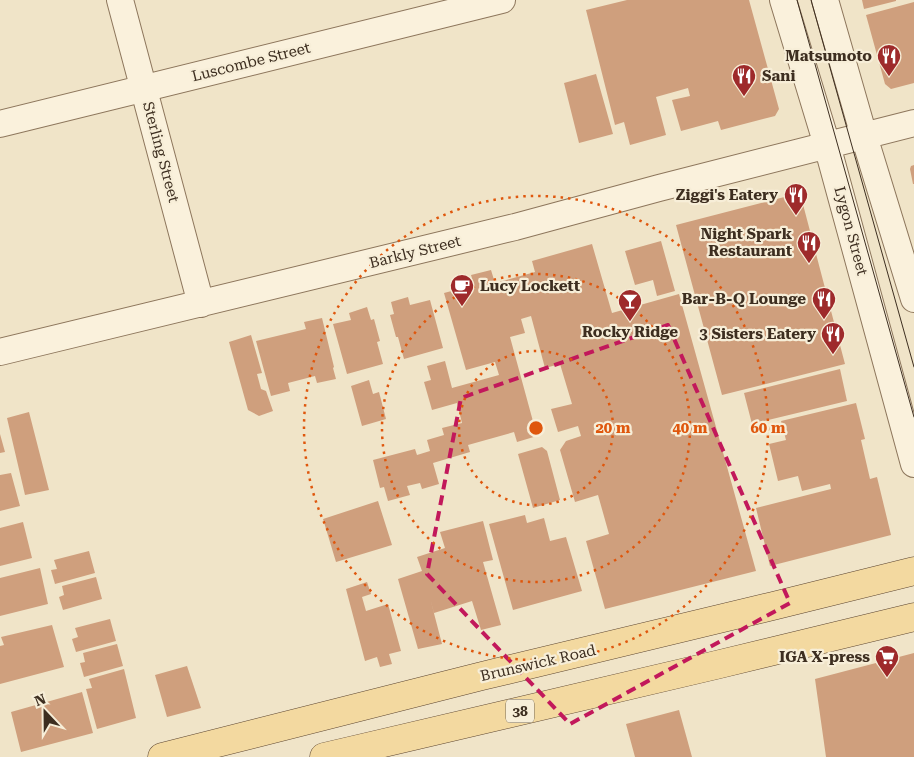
<svg xmlns="http://www.w3.org/2000/svg" width="914" height="757" viewBox="0 0 914 757" font-family="'Roboto Serif',serif">
<rect width="100%" height="100%" fill="#f0e4c8"/>
<!-- building -->
<path fill="#cf9f7d" d="M627 0H749L779 109 775 116 721 130 718 121 681 131 672 100 690 96 688 88 656 97 666 135 630 145 624 122 615 125 586 10Z
M862 0H896V1L864 9Z
M914 2V83L891 89 885 84 866 15Z
M596 74 613 134 579 143 564 83Z
M914 165V184H913L910 169 911 166Z
M800 193 845 364 722 395 676 225Z
M661 241 675 291 657 296 653 280 635 285 625 251Z
M592 244 612 313 679 294 756 571 605 609 586 541 609 534 598 495 575 502 560 450 566 441 581 436 578 426 558 432 551 409 572 404 560 364 545 368 531 316 521 319 525 333 510 337 537 436 517 442 514 432 468 445 470 452 433 463 439 484 422 489 420 483 407 486 410 495 388 501 384 487 380 488 373 460 415 449 417 455 430 451 427 440 444 435 442 428 462 423 457 403 432 410 424 382 431 380 427 366 445 361 452 388 499 375 495 362 466 370 444 293 474 285 471 275 491 270 495 283 535 272 532 261Z
M408 297 410 305 430 300 443 348 404 359 398 337H396L390 315 394 314 391 302Z
M367 307 371 320 374 319 380 341 377 342 383 364 347 374 333 324 351 320 349 313Z
M322 318 334 367 333 368 336 379 317 383 315 376 288 383 290 391 271 396 256 341 306 329 304 322Z
M251 335 262 373 257 374 261 389 266 391 273 411 259 416 248 410 229 342Z
M840 369 847 401 752 424 744 393Z
M369 380 373 394 379 392 386 419 362 426 351 386Z
M856 403 865 439 861 440 870 479 877 477 891 535 770 566 756 508 831 489 830 484 802 491 798 476 778 481 769 444 786 440 781 421Z
M29 412 49 490 25 495 7 418Z
M0 434 5 452 0 453Z
M542 447 547 451 560 500 533 508 518 454Z
M11 473 20 506 0 511V475Z
M378 501 392 545 336 562 323 519Z
M525 515 527 523 544 518 550 541 566 537 582 591 513 610 489 524Z
M483 521 493 560 483 562 501 625 481 630 472 601 434 613 430 598 442 644 418 649 398 579 422 571 417 557 445 548 440 532Z
M23 522 32 558 0 566V528Z
M89 551 95 573 55 584 51 570 57 569 54 560Z
M40 568 48 604 0 616V578Z
M96 577 102 599 63 610 59 597 64 595 62 586Z
M367 582 371 594 362 597 366 611 388 604 401 651 389 654 392 664 380 667 377 657 365 661 346 589Z
M110 619 116 641 76 652 72 639 78 637 75 628Z
M52 625 64 667 0 684V646L4 645 1 637Z
M117 644 123 666 84 677 80 663 85 662 83 653Z
M914 653V757H826L815 679Z
M187 666 201 708 167 717 155 675Z
M124 669 136 718 97 729 86 689 92 688 89 679Z
M82 692 93 733 21 752 11 712Z
M679 710 692 757H635L626 724Z"/>
<g fill="none" stroke-linecap="round" stroke-linejoin="round">
<!-- minor casing -->
<g stroke="#8d765c" stroke-width="28">
<path id="minor" d="M120 0 201 304
M783 0 827 145 914 464
M825 0 864 136 914 299
M0 124 502 0
M0 352 515 227 659 188 914 123"/>
</g>
<!-- major casing -->
<g stroke="#5b4430" stroke-width="29">
<path id="major" d="M162 757 482 676 773 606 914 571
M324 757 716 665 914 617"/>
</g>
<!-- minor -->
<use href="#minor" stroke="#faf1dc" stroke-width="26"/>
<!-- major -->
<use href="#major" stroke="#f3d9a0" stroke-width="28"/>
<!-- tram -->
<path stroke="#3d2e20" stroke-width="1" d="M797 0 914 417
M811 0 914 367"/>
</g>
<!-- marked area -->
<path fill="none" stroke="#c2185b" stroke-width="4" stroke-dasharray="10 6" stroke-linejoin="round" d="M668 325 790 603 570 724 427 574 461 398Z"/>
<!-- distance rings -->
<g fill="none" stroke="#df570d" stroke-width="2.5" stroke-dasharray="2.5 5">
<circle cx="536" cy="428" r="77"/>
<circle cx="536" cy="428" r="154"/>
<circle cx="536" cy="428" r="232"/>
</g>
<!-- icons -->
<defs>
<g id="restaurant-pin" transform="scale(1.25)"><path d="M0 17L-7.5 6A9.5 9.5 0 1 1 7.5 6Z" fill="#9e2a2b" stroke="#f7eed8"/><path d="M-5-6h1v4h1v-4h1v4h1v-4h1v5L-1.5 .5V6h-2V.5L-5-1ZM5-6V6H3V1.5H1.5Q1.5-4 5-6Z" fill="#fff"/></g>
<g id="cafe-pin" transform="scale(1.25)"><path d="M0 17L-7.5 6A9.5 9.5 0 1 1 7.5 6Z" fill="#9e2a2b" stroke="#f7eed8"/><path d="M-5.5-4.5H6V0H3Q3 3.5 0 3.5H-2.5Q-5.5 3.5-5.5 0ZM3-3.2v2h1.7v-2ZM-6 4.5H4V6H-6Z" fill="#fff"/></g>
<g id="bar-pin" transform="scale(1.25)"><path d="M0 17L-7.5 6A9.5 9.5 0 1 1 7.5 6Z" fill="#9e2a2b" stroke="#f7eed8"/><path d="M-6-5H6L.8 .8V4.5H3.5V6h-7V4.5H-.8V.8Z" fill="#fff"/></g>
<g id="supermarket-pin" transform="scale(1.25)"><path d="M0 17L-7.5 6A9.5 9.5 0 1 1 7.5 6Z" fill="#9e2a2b" stroke="#f7eed8"/><path d="M-6-5.5h2.5l.6 2H6L4.5 2H-2.5L-4.4-4H-6ZM-1.5 3.2a1.3 1.3 0 1 0 .1 0ZM3 3.2a1.3 1.3 0 1 0 .1 0Z" fill="#fff"/></g>
</defs>
<g fill-rule="evenodd">
<use href="#restaurant-pin" x="889" y="56"/>
<use href="#restaurant-pin" x="744" y="76"/>
<use href="#restaurant-pin" x="796" y="195"/>
<use href="#restaurant-pin" x="809" y="243"/>
<use href="#cafe-pin" x="462" y="286"/>
<use href="#restaurant-pin" x="824" y="299"/>
<use href="#bar-pin" x="630" y="301"/>
<use href="#restaurant-pin" x="833" y="334"/>
<use href="#supermarket-pin" x="887" y="657"/>
</g>
<g text-anchor="middle" stroke-width="4.5" stroke-linejoin="round" paint-order="stroke">
<!-- shield labels -->
<rect fill="#f7eed8" stroke="#756857" stroke-width="1" x="506" y="699.5" width="28" height="23" rx="4"/>
<g font-size="14" font-weight="bold" fill="#3d2e20">
<text x="520" y="716">38</text>
</g>
<!-- poi labels -->
<g font-size="15" font-weight="bold" fill="#3d2e20" stroke="#f7eed8" text-anchor="end">
<text x="872" y="61">Matsumoto</text>
<text x="762" y="81" text-anchor="start">Sani</text>
<text x="778" y="200">Ziggi's Eatery</text>
<text x="792" y="239">Night Spark<tspan x="792" dy="17">Restaurant</tspan></text>
<text x="480" y="291" text-anchor="start">Lucy Lockett</text>
<text x="806" y="304">Bar-B-Q Lounge</text>
<text x="630" y="337" text-anchor="middle">Rocky Ridge</text>
<text x="816" y="339">3 Sisters Eatery</text>
<text x="870" y="662">IGA X-press</text>
</g>
<!-- street labels -->
<g font-size="15" fill="#3d2e20" stroke="#f7eed8">
<text transform="translate(251 62) rotate(-14)" y="5">Luscombe Street</text>
<text transform="translate(161 152) rotate(75)" y="5">Sterling Street</text>
<text transform="translate(851 231) rotate(75)" y="5">Lygon Street</text>
<text transform="translate(415 252) rotate(-14)" y="5">Barkly Street</text>
<text transform="translate(538 663) rotate(-13)" y="5">Brunswick Road</text>
</g>
</g>
<circle cx="536" cy="428" r="8" fill="#df570d" stroke="#f7eed8" stroke-width="2.5"/>
<g font-size="15" text-anchor="middle" font-weight="bold" fill="#df570d" stroke="#f7eed8" stroke-width="4.5" stroke-linejoin="round" paint-order="stroke">
<text x="613" y="433">20 m</text>
<text x="690" y="433">40 m</text>
<text x="768" y="433">60 m</text>
</g>
<!-- north arrow -->
<g transform="translate(45 712) rotate(338)" stroke="#f7eed8" stroke-width="4" paint-order="stroke">
<path d="M0-4L9 19L0 12L-9 19Z" fill="#3d2e20"/>
<text y="-8" font-size="14" font-weight="bold" text-anchor="middle" fill="#3d2e20">N</text>
</g>
</svg>
